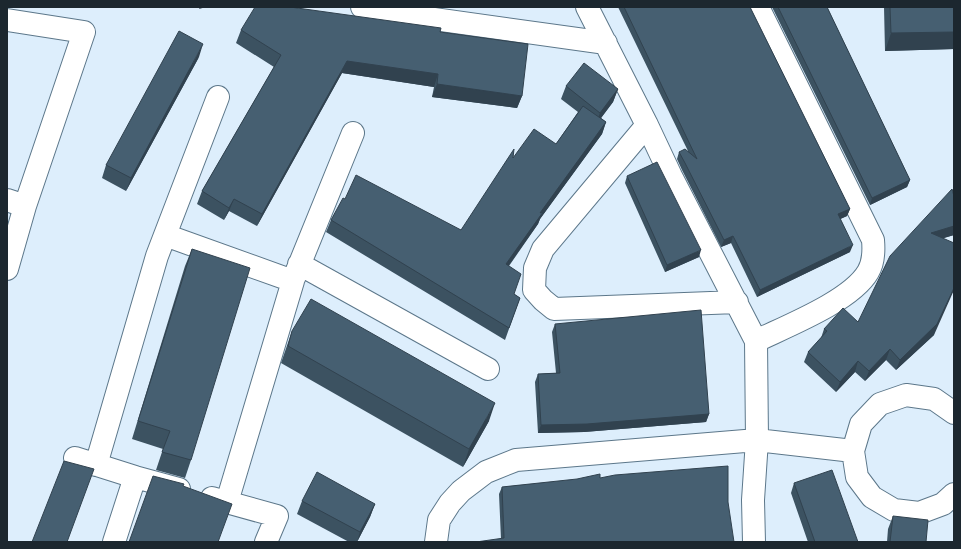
<svg xmlns="http://www.w3.org/2000/svg" width="961" height="549" viewBox="0 0 961 549" font-family="Merriweather,serif">
<rect width="100%" height="100%" fill="#ddeefc"/>
<g fill="none" stroke-linecap="round" stroke-linejoin="round">
<!-- street casing -->
<g stroke="#5c778a" stroke-width="24">
<path id="street" d="M362 7 377 11 606 43
M587 7 647 125 671 176 756 341 757 440 853 451
M7 20 84 32 25 206 7 269
M647 125 543 249 535 268 534 290 543 300 554 309 737 302
M7 200 25 206
M165 235 293 281 227 502
M299 264 488 369
M294 278 353 133
M756 341C787 326 851 301 868 272 874 262 874 251 873 240L758 7
M954 413 934 399 906 395 880 404 861 424 853 451 857 477 872 497 894 510 919 513 943 504 954 494
M75 458 135 477
M96 465 157 256 218 97
M212 498 277 516 266 542
M114 542 135 477 179 489
M436 542 439 520 450 503 461 491 486 472 516 460 757 440 753 500 754 542"/>
</g>
<!-- street -->
<use href="#street" stroke="#fff" stroke-width="22"/>
</g>
<!-- wall -->
<path fill="#3c5261" d="M618 7H750L850 209 847 216 840 219 850 252 757 297 731 243 721 247 682 170 677 159 679 152 688 151Z
M772 7H827L910 180 907 187 870 205Z
M884 7H954V49L885 51Z
M241 30 440 32 522 96 517 108 432 97 434 87 342 73 257 226 229 211 224 220 197 204 202 191 274 67 236 43Z
M199 57 126 191 102 178 106 165Z
M566 86 618 89 613 102 601 118 606 122 602 134 540 219 538 224 509 266 514 294 520 298 505 340 326 232 331 220 345 199 461 230 556 144 578 112 561 99Z
M627 176 699 257 665 272 625 183Z
M952 189 954 235 943 238 934 335 896 370 886 360 865 381 855 372 836 392 804 362 808 352 821 338 824 329 858 322Z
M192 249 191 460 185 478 156 470 163 449 132 439 185 266Z
M555 324 709 414 706 422 584 432 538 433 535 382 538 374 556 373 552 332Z
M292 331 489 421 463 467 281 363Z
M600 478 728 502 501 539 499 494 502 487Z
M794 483 858 542H808L791 493Z
M302 501 375 504 370 517 357 542H349L297 514Z
M893 516 926 542H887L888 529Z"/>
<!-- shaded-wall -->
<path fill="#31424f" d="M200 7H206L199 9Z
M954 32V49L885 51 891 33Z
M203 44 199 57 126 191 131 178Z
M347 61 438 74 434 87 342 73 257 226 262 214Z
M437 84 522 96 517 108 432 97Z
M618 89 613 102 595 126 600 113Z
M606 122 602 134 540 219 538 224 501 276 506 264 540 213Z
M910 180 907 187 870 205 872 198Z
M234 199 229 211 224 220 229 208Z
M850 209 847 216 836 221 838 214Z
M954 226V235L928 243 931 233Z
M733 236 731 243 721 247 724 240Z
M853 245 850 252 757 297 760 290Z
M701 250 699 257 665 272 667 265Z
M954 288V290L934 335 896 370 900 360Z
M890 349 886 360 865 381 869 371Z
M858 361 855 372 836 392 840 382Z
M495 403 489 421 463 467 469 449Z
M709 414 706 422 584 432 538 433 541 425Z
M375 504 370 517 357 542 360 532Z"/>
<!-- building -->
<path fill="#465f71" stroke="#31424f" d="M255 7H290L441 28 440 32 528 44 522 96 437 84 438 74 347 61 262 214 234 199 229 208 202 191 281 55 241 30Z
M624 7H750L850 209 838 214 853 245 760 290 733 236 724 240 685 163 679 152 685 149 697 159Z
M778 7H827L910 180 872 198Z
M890 7H954V32L891 33Z
M179 31 203 44 131 178 106 165Z
M584 63 618 89 600 113 566 86Z
M583 106 606 122 540 213 543 212 506 264 521 274 514 294 520 298 509 328 331 220 343 198 345 199 356 175 461 230 514 149 513 158 534 129 556 144Z
M657 162 701 250 667 265 627 176Z
M952 189 954 196V226L931 233 954 243V288L937 324 900 360 890 349 869 371 858 361 840 382 808 352 827 331 824 329 843 308 858 322 890 256Z
M192 249 250 268 191 460 162 452 170 431 138 421Z
M311 299 495 403 469 449 288 346 292 331Z
M701 310 709 414 587 424 541 425 538 374 560 373 555 324Z
M64 461 94 469 67 542H32Z
M728 466V502L734 542H476L504 538 502 487 577 479 600 474V478L615 475Z
M832 470 858 542H815L794 483Z
M317 472 375 504 360 532 302 501Z
M153 476 184 484 183 486 232 504 218 542H129Z
M893 516 928 520 926 542H890Z"/>
<!-- border -->
<rect width="961" height="549" fill="none" stroke="#1c272f" stroke-width="16"/>
</svg>
